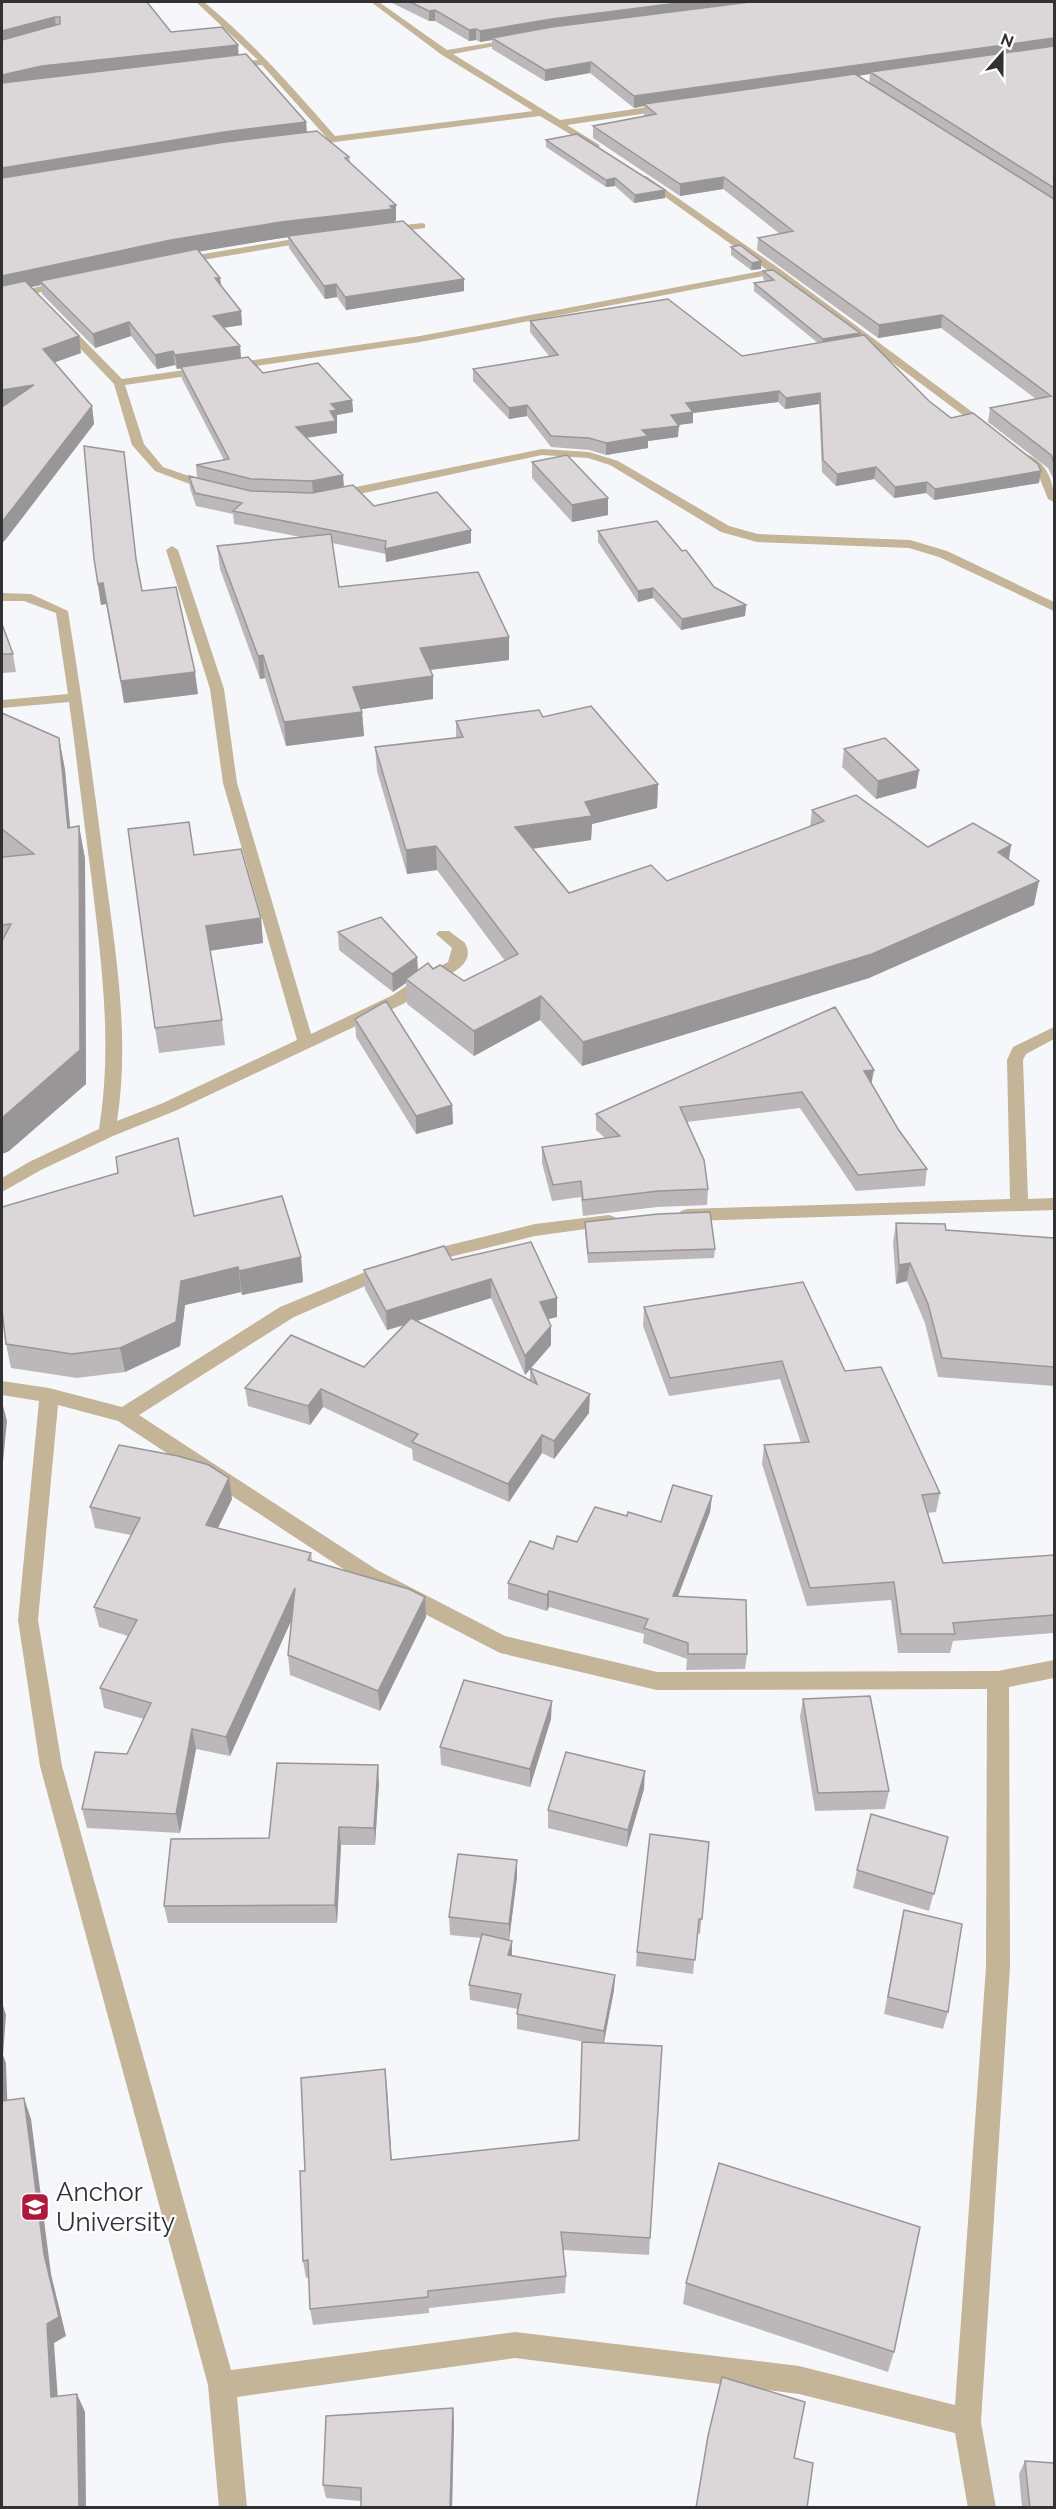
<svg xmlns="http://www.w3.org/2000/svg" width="1056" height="2509" viewBox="0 0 1056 2509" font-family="Raleway,sans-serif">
<rect width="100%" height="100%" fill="#f6f7fb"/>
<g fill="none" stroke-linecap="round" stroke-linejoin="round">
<!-- minor -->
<path fill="#c4b498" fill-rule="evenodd" d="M196 2H204C253 42 293 88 335 136L533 111 442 55 371 2H379L447 50 519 38 520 40 516 42 453 54 560 120 668 104 672 107 668 110 567 125 598 144 600 146 595 149 540 116 303 146 298 143 300 141 326 137 262 65 228 67V63L231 62 258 60Z
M646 176 780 269 991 426V430H983L774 274 420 342 125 385 144 444 163 467 215 485V491L211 492 155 471 132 445 114 384 57 324 66 322 122 379 420 336 767 270 643 181V177Z
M422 223 425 224V228L387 233 382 230 387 227Z
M312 236 317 239 315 241 179 264 174 261 179 258Z
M64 281 68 282V286L2 301V295Z
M542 449 589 452 618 461 729 526 758 534 910 540 947 551 1054 602V611L939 557 909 548 757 542 721 532 610 465 588 458 542 455 336 499 330 495 336 491Z
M1023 453C1046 460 1054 480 1054 502L1048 499 1038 474 1017 456Z
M172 546 178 550 224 689 237 783 311 1034 393 995 416 979 448 962 452 948 436 934 439 931H449L465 943C478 967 443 976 429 985 420 990 412 997 405 1003L175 1111 113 1136 41 1170 2 1192V1178L29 1162 99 1129C113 1043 101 960 91 874 83 817 77 759 69 702L2 708V700L68 694 56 613 24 601H2V593L31 594 68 611C82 698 94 784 105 872 116 955 130 1038 117 1121L163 1103 297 1040 223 783 210 689 166 550Z
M1054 1027V1039L1026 1054 1023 1060 1028 1199 1054 1198V1210L687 1221 681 1219 678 1215 681 1211 687 1209 1010 1199 1007 1060 1013 1047Z
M609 1215 615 1217 618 1221 615 1225 535 1236 425 1263 419 1262 416 1257 419 1252 425 1251 535 1224Z
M387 1263 393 1264 396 1269 393 1274 294 1317 139 1415 377 1570 505 1636 657 1672 998 1671 1054 1660V1678L1009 1687 1010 1967 981 2422 996 2508H968L955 2433 799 2394 515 2358 237 2397 247 2508H219L208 2385 40 1766 18 1620 39 1401 2 1395V1381L49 1388 122 1407 280 1307ZM58 1405 118 1421 363 1582 500 1653 657 1690 987 1689 986 1967 955 2405 799 2366 515 2332 231 2370 62 1766 38 1620Z"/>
</g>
<!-- wall -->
<path fill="#bcb8ba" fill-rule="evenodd" d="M2 2 171 32 239 55 306 122 307 132 349 157 350 162 396 205V221H394V222L464 279V291L346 310 337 297 325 299 289 248 288 237 199 251 220 278 221 286 241 311 242 325 224 328 240 346 241 358 263 373 352 400 353 412 337 415V433L307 438 344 487 374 506 471 543 386 562V554L332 543 339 587 509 660 430 670 433 699 361 709 362 712 364 736 286 746 265 678 260 679 220 569 217 546 301 537 234 524 233 514 196 506 190 488 189 476 197 478 196 465 224 460 182 379 181 368 177 369 175 365 157 369 131 336 95 348 42 294 41 285 30 287 81 353 54 362 92 406 94 424 6 539 2 543Z
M390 2H1054V480L1048 468 988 422 990 408 1036 399 941 328 878 338 757 250 758 238 780 234 723 189 680 196 593 138V126L644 116V106L634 108 590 73 545 81 492 49V40L480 42 476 40 469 41 435 21H429ZM870 74 869 83 858 76Z
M546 140 665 190V198L634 203 615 186 606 187 546 147Z
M731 247 761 261V269L751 270 731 255Z
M763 271 860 336 929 401 1039 483 934 500 926 493 894 498 874 479 836 486 822 472 819 404 785 409 778 402 693 413V423L678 425V437L648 441V448L606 455 589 450 551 447 527 416 509 419 473 381V369L549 356 530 332V321L742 356 818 343 754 291V283L766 281 763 279Z
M532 462 608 515 572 522 532 478Z
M598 531 714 587 746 605 745 616 681 630 653 598 638 602 598 542Z
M137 564 142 591 198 694 124 703 106 604 101 605 97 580Z
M2 624 13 654 16 672 2 673Z
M2 713 59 738 65 770 70 827 79 826 85 859 86 1084 9 1151 2 1154Z
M543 717 658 784 657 808 592 824 591 840 533 849 569 893 667 881 810 827 812 810 928 847 1011 845 1009 860 1034 905 869 978 582 1066 540 1020 474 1056 407 1004 406 983 393 992 339 950 338 932 417 957 418 971 433 969 464 981 505 961 437 870 407 874 377 771 375 747 456 738V721Z
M844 749 919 770 916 788 876 799 842 767Z
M194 855 261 918 263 943 210 950 222 1020 225 1045 159 1053 155 1028Z
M355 1019 452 1105 453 1124 416 1134 356 1037Z
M872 1085 898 1129 927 1169 925 1186 856 1191 800 1108 687 1122 708 1189 707 1205 657 1207 583 1216 581 1197 552 1201 542 1163V1147L605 1138 596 1130V1114Z
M2 1207 194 1216 301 1257 303 1282 242 1295 241 1292 185 1305 180 1346 125 1372 77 1378 11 1368 6 1344 3 1323 2 1320Z
M585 1222 715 1249 714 1258 588 1263 585 1232Z
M896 1223 946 1230 1054 1238V1386L938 1377 925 1323 907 1281 896 1284 893 1242Z
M531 1242 557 1317 548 1319 551 1345 531 1368 589 1413 554 1459 542 1453 509 1502 413 1460 412 1449 323 1407 310 1425 248 1406 245 1388 364 1367 405 1325 387 1330 365 1289 364 1270 452 1260ZM491 1298 525 1375 530 1369V1380L417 1321Z
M644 1307 845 1371 940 1493 936 1512 928 1513 943 1563 1054 1555V1633L953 1641 950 1653H898L891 1600 807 1606 762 1464 764 1445 801 1443 780 1379 669 1396 643 1326Z
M712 1496 710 1512 678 1596 747 1654 745 1669 686 1670 687 1659 643 1643 644 1634 549 1607 547 1611 508 1599V1583L553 1549 577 1542 627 1516 661 1522Z
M232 1499 218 1528 311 1553 312 1561 425 1597 426 1617 380 1711 290 1675 288 1655 291 1621 230 1756 196 1749 180 1833 87 1828 82 1809 127 1754 144 1719 104 1708 100 1688 128 1636 99 1627 94 1607 131 1535 95 1528 90 1507Z
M803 1699 889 1791 885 1809 815 1811 800 1717Z
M551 1719 530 1787 441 1765 440 1747Z
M379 1783 375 1845H341L337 1923H168L164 1906 269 1838Z
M644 1789 627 1847 548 1828V1810Z
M948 1837 929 1911 853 1888 857 1870Z
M709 1842 700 1934 697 1933 693 1974 636 1966 637 1952Z
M517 1860V1877L509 1940 512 1941V1956L615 1975 614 1990 604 2043 650 2238 649 2255 563 2250 566 2276 565 2293 429 2308V2313L313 2325 310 2309 309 2277 306 2278 303 2261 305 2171 385 2069 391 2160 579 2140 585 2042 517 2029V2014L518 2009 470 2000 469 1985 481 1938 450 1935 449 1917Z
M904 1910 948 2012 943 2029 884 2014 900 1928Z
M686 2283 894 2352 888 2372 683 2304Z
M453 2408 454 2422 452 2508H361V2501L326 2498 323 2485Z
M1025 2461 1054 2508H1022L1019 2474Z"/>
<!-- shaded-wall -->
<path fill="#999697" d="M686 2H767L492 38V40L480 42V31L552 19Z
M435 10V21H429V11Z
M55 17 56 31 2 46V31Z
M476 29V40L469 41V30Z
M1054 38V48L870 72V74L646 106 644 104V106L634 108V96Z
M238 45 239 60 2 90V75L42 66Z
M591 62 590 73 545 81V70Z
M306 122 307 137 2 185V168L224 132Z
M724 177 723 189 680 196V184Z
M615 178V186L606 187V180Z
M665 190V198L634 203 635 195Z
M396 205V221H394V224L282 238 173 256 40 281 41 285 2 293V276L171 240 281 222Z
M761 261V269L751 270 752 263Z
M215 278H220L222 291Z
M464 279V291L346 310 345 297Z
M336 284 337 297 325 299 324 286Z
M241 311 242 325 214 329 213 316Z
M942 315 941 328 878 338 879 325Z
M129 322 131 336 95 348 93 334Z
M860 333 859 341 822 347 823 339Z
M79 336 81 353 45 366 43 349Z
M240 346 241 360 177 369 175 355Z
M173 351 175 365 157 369 155 355Z
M34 385 2 407V390Z
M779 391 778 402 693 413V423L671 426H679L678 437 648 441V448L606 455V443L642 430 671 415 686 403Z
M820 393 819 404 785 409 786 398Z
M352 400 353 412 337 415V433L297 439 296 427 330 411 331 404Z
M527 405V416L509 419V408Z
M92 406 94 424 6 539 2 543V522Z
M876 467 874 479 836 486 837 474Z
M1041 471 1039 483 934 500 935 489Z
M343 475 344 487 313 494 312 481Z
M927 482 926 493 894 498 895 487Z
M608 498V515L572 522V505Z
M471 530V543L386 562 385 549Z
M103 583 106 604 101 605 98 584Z
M653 588V598L638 602V591Z
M746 605 745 616 681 630 682 619Z
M509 637V660L421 671 420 648Z
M263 655 265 678 260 679 258 656Z
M195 672 198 694 124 703 121 681Z
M433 676V699L355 710 353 687Z
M362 712 364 736 286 746 284 722Z
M59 738 65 770 73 860 68 828Z
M919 770 916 788 876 799 878 781Z
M658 784 657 808 592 824 591 840 515 851V827L585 802Z
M79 826 85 859 86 1084 9 1151 2 1154V1118Z
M1011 845 1007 869 998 852Z
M436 846 437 870 407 874 406 850Z
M1039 881 1034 905 869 978 582 1066 583 1042Z
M261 918 263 943 209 951 206 926Z
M417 957 418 975 406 979V983L393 992 392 974Z
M541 996 540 1020 474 1056V1031Z
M874 1070 871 1086 864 1071Z
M452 1105 453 1124 416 1134V1116Z
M301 1257 303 1282 242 1295 239 1271Z
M910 1263 907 1281 896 1284 899 1265Z
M238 1267 241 1292 185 1305 180 1346 125 1372 120 1348 181 1281Z
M491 1279V1298L387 1330 386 1311Z
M557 1298V1317L540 1321V1302Z
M551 1326V1345L525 1375V1356Z
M321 1389 323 1407 310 1425 308 1406Z
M590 1394 589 1413 554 1459V1441Z
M2 1402 7 1421 2 1472Z
M542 1435V1453L509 1502 508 1484Z
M229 1478 232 1499 209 1546 206 1525Z
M712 1496 710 1512 672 1612 673 1596Z
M295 1588 297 1608 230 1756 226 1737Z
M549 1591V1607L547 1611V1595Z
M425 1597 426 1617 380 1711 378 1691Z
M552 1701 551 1719 530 1787V1769Z
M192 1729 196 1749 180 1833 176 1814Z
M378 1765 379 1783 375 1845 374 1828Z
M645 1771 644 1789 627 1847 628 1830Z
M339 1827 341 1845 337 1923 335 1905Z
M517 1860V1877L509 1941V1924Z
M512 1941V1956L508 1955Z
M615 1975 614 1990 603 2046 604 2031Z
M2 2002 6 2015 3 2055 6 2063 8 2122 2 2105Z
M385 2069 387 2088 393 2178 391 2160Z
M24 2098 31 2119 51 2274 66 2336 54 2343 59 2415 51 2397 44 2254Z
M77 2394 85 2412 86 2508H79Z
M453 2408 454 2422 452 2508H450Z"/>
<!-- building -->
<path fill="#dbd6d8" stroke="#999697" stroke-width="1.5" d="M2 2H147L171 32 222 27 238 45 42 66 2 75V40L60 24V17H55L2 31Z
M410 2H686L552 19 480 31 476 29 469 30 435 10 429 11Z
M750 2H1054V38L634 96 591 62 545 70 492 38 552 27Z
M1054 46V188L870 72Z
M246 54 306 122 224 132 2 168V83Z
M855 74 1054 199V463L1051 455 990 408 1051 396 942 315 879 325 758 238 793 231 724 177 680 184 593 126 656 114 644 104Z
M317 131 349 157 345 158 396 205 390 206 393 209 281 222 171 240 2 276V178L225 142Z
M577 134 665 190 635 195 615 178 606 180 546 140Z
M403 221 464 279 345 297 336 284 324 286 288 236Z
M740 245 761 261 752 263 731 247Z
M197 249 220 278H215L241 311 213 316 240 346 175 355 173 351 155 355 129 322 93 334 40 281Z
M773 270 860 333 823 339 754 283 774 280 763 271Z
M25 281 79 336 43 349 92 406 2 522V407L34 385 2 390V286Z
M668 299 742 356 864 335 929 401 951 418 973 413 1038 464 1041 471 935 489 927 482 895 487 876 467 837 474 823 460 820 393 786 398 779 391 686 403 693 412 671 415 679 426 642 430 648 436 606 443 589 438 551 436 527 405 509 408 473 369 558 355 530 321Z
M248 357 263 373 318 363 352 400 331 404 337 410 330 411 336 421 296 427 343 475 312 481 251 479 196 465 229 459 181 367Z
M84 446 124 452 136 559 142 591 176 587 195 672 121 681 103 583 98 584 94 559Z
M567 455 608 498 572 505 532 462Z
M189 476 251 491 312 493 353 485 374 506 437 492 471 530 385 549 386 541 233 511 242 503 195 493Z
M657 521 682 551 686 550 714 587 746 605 682 619 653 588 638 591 598 531Z
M331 534 339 587 478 572 509 637 420 648 433 676 353 687 362 712 284 722 263 655 258 656 217 546Z
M2 624 13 654H2Z
M591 706 658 784 585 802 592 816 515 827 569 893 651 865 667 881 824 821 812 810 856 795 928 847 973 823 1011 845 998 852 1039 881 872 954 583 1042 541 996 474 1031 406 979 428 963 433 969 440 965 464 981 518 954 436 846 406 850 375 747 463 737 456 721 539 710 543 717Z
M2 713 59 738 68 828 79 826 80 1050 2 1118V941L11 924 2 925V857L34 854 2 829Z
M885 738 919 770 878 781 844 749Z
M189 822 194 855 241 849 261 918 206 926 222 1020 155 1028 128 829Z
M381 917 417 957 392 974 338 932Z
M386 1001 452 1105 416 1116 355 1019Z
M835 1007 874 1070 864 1071 898 1129 927 1169 858 1175 802 1092 680 1107 704 1160 708 1189 658 1191 583 1200 581 1181 553 1185 542 1147 620 1136 596 1114Z
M178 1138 194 1216 282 1196 301 1257 239 1271 238 1267 181 1281 176 1322 120 1348 72 1354 6 1344 2 1310V1207L118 1173 116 1157Z
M710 1212 715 1249 588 1253 585 1222 658 1214Z
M896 1223 945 1224 946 1230 1054 1238V1367L942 1358 928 1304 910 1263 899 1265Z
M531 1242 557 1298 540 1302 551 1326 525 1356 491 1279 386 1311 364 1270 444 1246 452 1260Z
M803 1282 845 1371 881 1367 940 1493 922 1495 943 1563 1054 1555V1615L953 1623 955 1634H901L894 1582 810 1588 764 1445 809 1442 782 1361 670 1378 644 1307Z
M411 1318 537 1384 530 1368 590 1394 554 1441 542 1435 508 1484 412 1442 418 1434 321 1389 308 1406 245 1388 291 1335 364 1367Z
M119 1445 178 1456 209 1465 229 1478 206 1525 311 1553 308 1560 409 1589 425 1597 378 1691 288 1655 295 1588 226 1737 192 1729 176 1814 82 1809 95 1752 127 1754 151 1703 100 1688 137 1620 94 1607 140 1518 90 1507Z
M673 1485 712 1496 673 1596 746 1600 747 1654H688V1643L644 1628 648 1619 549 1591 547 1595 508 1583 530 1541 553 1549 557 1536 577 1542 595 1507 627 1516 628 1512 661 1522Z
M464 1680 552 1701 530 1769 440 1747Z
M870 1696 889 1791 818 1793 803 1699Z
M566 1752 645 1771 628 1830 548 1810Z
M277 1763 378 1765 374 1828 339 1827 335 1905 164 1906 171 1839 269 1838Z
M871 1814 948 1837 934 1894 857 1870Z
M650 1834 709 1842 702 1919H699L695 1960 637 1952Z
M458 1854 517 1860 509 1924 449 1917Z
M904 1910 962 1924 948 2012 888 1997Z
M482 1934 512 1941 508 1955 615 1975 604 2031 517 2014 521 1994 469 1985Z
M582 2042 662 2046 650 2238 561 2232 566 2276 428 2291V2297L310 2309 308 2260 303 2261 300 2171H305L301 2078 385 2069 391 2160 579 2140Z
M24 2098 44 2254 59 2317 47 2324 51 2397 77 2394 79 2508H2V2101Z
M719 2163 920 2227 894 2352 686 2283Z
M722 2377 805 2402 794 2458 813 2463 807 2508H696L708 2436Z
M453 2408 450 2508H361V2488L323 2485 326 2416Z
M1025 2461 1054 2463V2508H1030Z"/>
<!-- icons -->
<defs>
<g id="university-square" transform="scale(1.5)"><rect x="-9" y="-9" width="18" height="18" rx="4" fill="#ad183b" stroke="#fff"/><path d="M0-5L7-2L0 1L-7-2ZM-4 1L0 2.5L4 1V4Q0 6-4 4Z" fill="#fff"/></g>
</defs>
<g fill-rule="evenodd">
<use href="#university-square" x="35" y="2207"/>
</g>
<g text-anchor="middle" stroke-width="4.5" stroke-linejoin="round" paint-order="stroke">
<!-- near-poi labels -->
<g font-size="26" fill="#313133" stroke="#fff" text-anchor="start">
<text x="56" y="2201">Anchor<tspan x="56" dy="30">University</tspan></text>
</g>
</g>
<!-- border -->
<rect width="1056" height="2509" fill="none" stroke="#313133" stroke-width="6"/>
<!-- north arrow -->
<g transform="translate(1002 54) rotate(21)" stroke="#ffffff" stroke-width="4.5" paint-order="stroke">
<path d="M0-4.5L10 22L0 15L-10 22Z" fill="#313133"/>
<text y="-9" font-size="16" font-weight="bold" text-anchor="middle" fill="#313133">N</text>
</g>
</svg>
